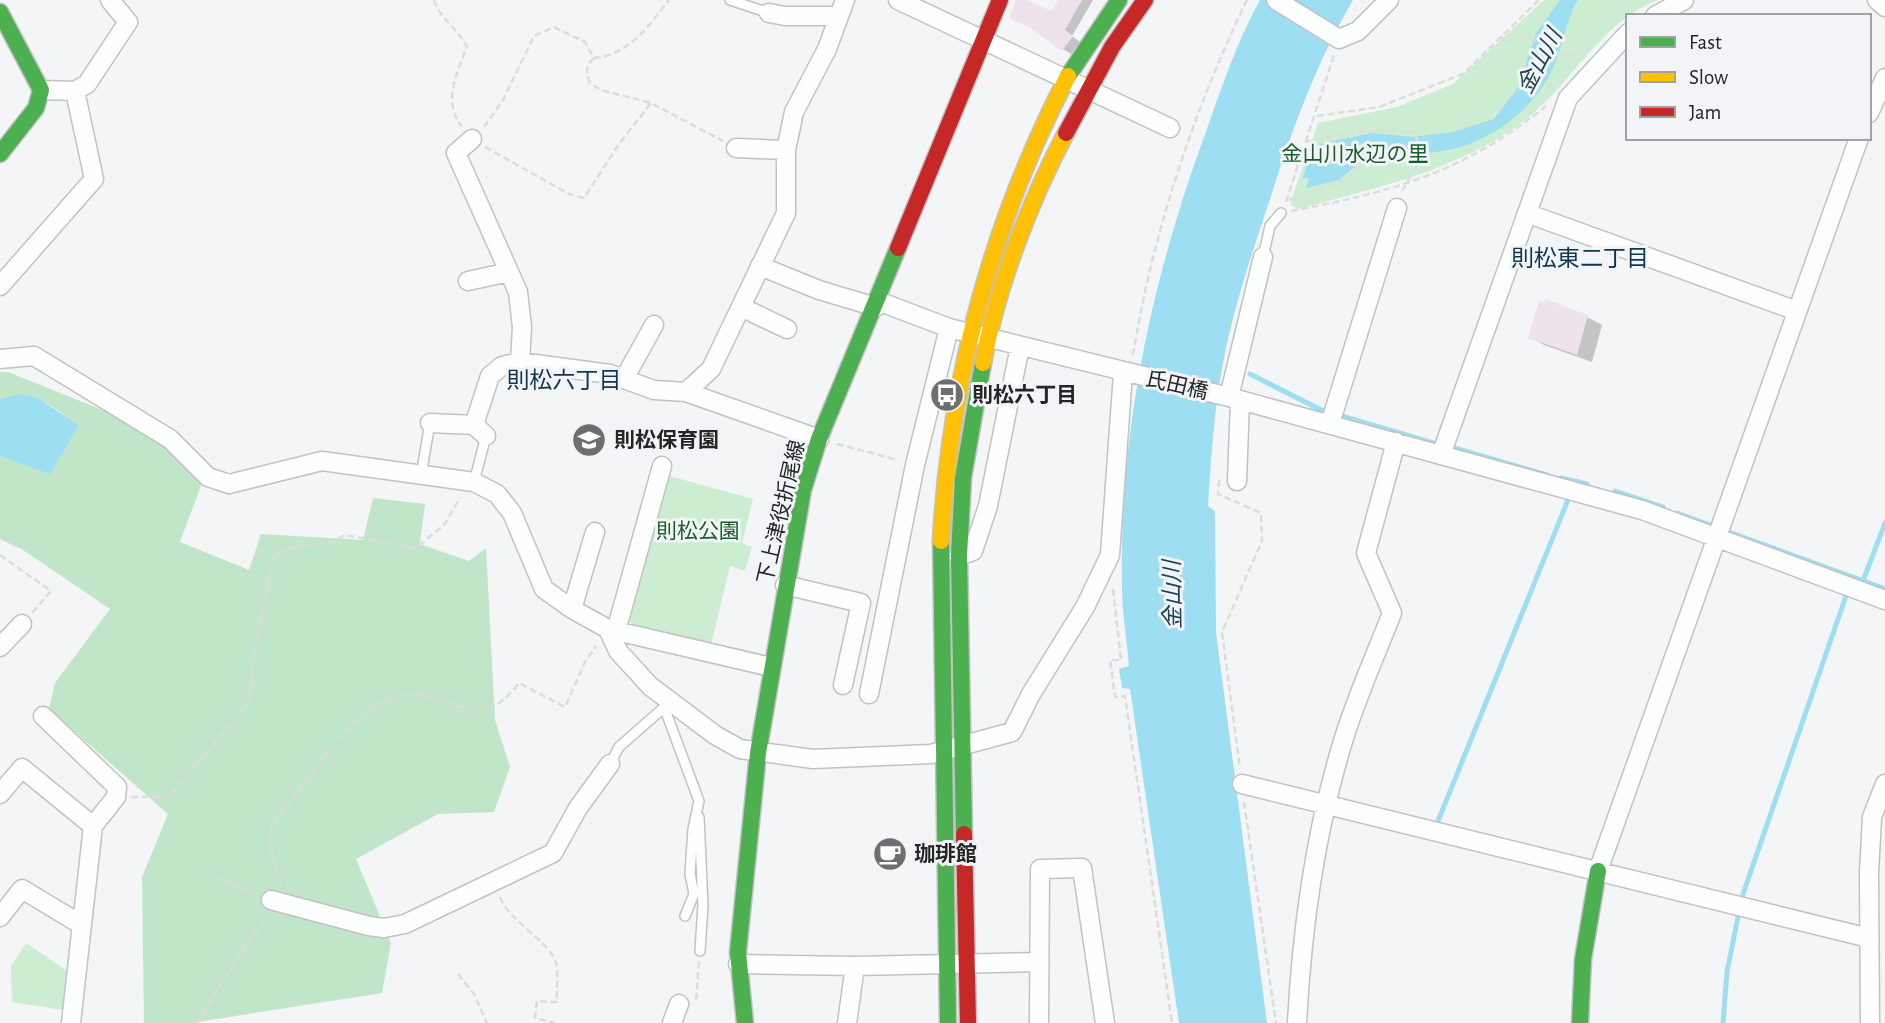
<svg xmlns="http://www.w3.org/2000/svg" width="1885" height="1023" viewBox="0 0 1885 1023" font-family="'Alegreya Sans','Noto Sans JP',sans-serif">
<rect width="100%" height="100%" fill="#f4f5f6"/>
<!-- green -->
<path fill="#cdedd3" d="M1544 0H1658C1602 20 1572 84 1525 120 1460 170 1376 188 1298 209L1290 204 1318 123 1397 107 1453 84Z
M666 475 753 499 742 543 752 547 745 571 730 566 711 645 627 622Z
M26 943 69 972 63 1010 12 1002 11 966Z"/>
<!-- forest -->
<path fill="#c1e5c9" d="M0 372H8L110 413 164 446 202 483 180 542 249 570 261 534 363 540 373 498 425 504 420 544 469 561 486 548 495 720 510 767 494 812 438 814 356 859 391 943 382 993 191 1023H144L142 877 168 814 49 709 55 683 110 609 23 550 0 539V456L50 473 79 425C50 406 36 389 0 399Z"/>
<!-- water -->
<path fill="#9ddef2" d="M1260 0H1353C1318 60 1294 124 1273 190 1254 247 1234 305 1223 363 1214 411 1211 458 1208 506L1215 511 1216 632 1267 1023H1179L1130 689 1122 688 1119 669 1129 666C1127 640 1122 613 1122 587 1119 432 1151 282 1204 137 1221 90 1236 43 1260 0Z
M1560 0H1578C1568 13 1561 53 1552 70 1532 113 1481 149 1433 152 1413 154 1394 150 1374 151L1339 180 1306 188 1309 178H1303L1309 157 1314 155 1319 144 1372 133 1412 137 1453 132 1494 119 1517 89 1537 32Z
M19 394 36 397 79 425 50 474 0 456V399Z"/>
<!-- shadow -->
<path fill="#0003" d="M1018 0 1052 13 1061 0H1093L1072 36 1080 42 1071 54 1063 49Z
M1587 317 1602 325 1592 362 1544 345 1530 337Z"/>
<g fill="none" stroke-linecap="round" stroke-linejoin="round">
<!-- stream -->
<path stroke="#9ddef2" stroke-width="5" d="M1250 374 1321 410 1440 445
M1451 447 1547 475
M1561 478 1587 484
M1615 491 1663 507
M1677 513 1885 589
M1863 581 1885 523
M1438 821 1568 500
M1742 897 1846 596
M1723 1023 1727 972 1738 917"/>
</g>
<!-- building -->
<path fill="#eee2ed" d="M1016 0H1027L1051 11 1058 0H1082L1065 30 1073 36 1062 51 1029 27 1009 18Z
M1545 299 1588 315 1577 355 1528 338 1539 301 1545 303Z"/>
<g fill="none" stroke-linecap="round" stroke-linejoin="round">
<!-- lane casing -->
<g stroke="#c2c2c3" stroke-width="12">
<path id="lane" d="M730 0 769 13
M1263 257 1270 226 1281 213
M421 475 430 423
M474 482 486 436
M664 707 699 801 693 829 690 874 694 894 685 916
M610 764 619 747 669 703
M699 817 703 905 700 951"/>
</g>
<!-- street casing -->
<g stroke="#c2c2c3" stroke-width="21">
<path id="street" d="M898 0 1170 128
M1276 0 1339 39 1358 31 1389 0
M1877 0 1885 7
M769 13 785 16H839
M1655 16 1684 0
M41 90 75 91 87 84 128 22 110 0
M1869 113 1885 78
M472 139 456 153 518 292 522 327 520 362
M736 148 786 150
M1529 214 1797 311
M760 266 819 290 876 307
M468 281 509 272
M0 286 94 179 75 91
M878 301 949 328 1229 397 1642 510 1885 600
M741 307 787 329
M0 359 34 356 170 439 208 477 229 484 322 461 474 482 497 494 512 513 544 589 572 609 608 629 771 667
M624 379 654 325
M686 392 711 369 786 213V150L794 112 827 49 845 0
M1229 397 1263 257
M430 423 474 425
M1330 424 1397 208
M486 436 474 425 490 376 502 366 520 362 610 374 654 390 686 392 819 439
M1441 455 1568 98 1628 33
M1237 481 1240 401
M959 556 973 551 988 506 1020 346
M785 585 861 603 843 685
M572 609 595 532
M608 629 618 651 650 686 715 735 740 749 813 759 931 754 1012 732 1031 694 1085 607 1110 555 1123 373
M616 631 662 466
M0 647 22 624
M869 694 915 465 949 328
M43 716 117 787 116 797 93 826 71 1023
M1242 784 1869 938
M0 794 22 768 93 826
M1598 871 1859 138
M271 900 369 926 384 928 405 924 553 853 578 808 610 764
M0 917 22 889 80 924
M738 964 855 966 1039 962
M672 1023 679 1004
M847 1023 855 966
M1039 1023 1040 869 1082 868 1105 1023
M1297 1023C1302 926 1315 831 1344 738 1357 696 1376 654 1392 613L1366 553 1396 442
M1870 1023 1869 873 1872 817 1885 784"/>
</g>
<!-- fast casing -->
<g stroke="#c2c2c3" stroke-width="19">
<path id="fast" d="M0 12 41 90 36 108 0 154
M1068 76 1119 0
M941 541 948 1023
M964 834 959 556 963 478 983 363
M745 1023 738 952 758 753 803 490 819 439 898 248
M1580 1023 1583 959 1598 871"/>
</g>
<!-- slow casing -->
<g stroke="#c2c2c3" stroke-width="19">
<path id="slow" d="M983 363C997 287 1030 201 1066 133
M941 541C950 377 992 222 1068 76"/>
</g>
<!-- jam casing -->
<g stroke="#c2c2c3" stroke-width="19">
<path id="jam" d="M1066 133 1112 47 1145 0
M898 248 1000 0
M964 834 968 1023"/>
</g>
<!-- path -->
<path stroke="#dbdcdc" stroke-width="2.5" stroke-dasharray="7 3.5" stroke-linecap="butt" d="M434 0C440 19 458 29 467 47 457 73 442 102 462 127
M1501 37 1506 42 1523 37 1547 44 1545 49 1570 55 1589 50
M594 58C585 66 586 72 590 83L601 90 651 103 723 141
M1317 116 1379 107 1463 74 1539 0
M484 127 503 100 534 36 554 27 585 42 594 58C629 55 649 26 669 0
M1306 142 1360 131 1416 132 1419 165 1411 174 1401 194
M485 147 569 194 584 198 619 144 651 103
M1289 200 1347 179 1368 159 1385 155 1420 157
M1286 202 1334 55
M1291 211C1395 191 1462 173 1546 106
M1133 355C1153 232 1193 112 1247 0
M837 444 898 460
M1219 480 1218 494 1261 513 1262 541 1222 632 1240 768
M0 555 51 591 32 613
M1113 589 1121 660H1110L1115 697 1125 696 1172 1023
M131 797H169L249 702 254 654 273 558 286 548 333 542 345 535 416 548 444 525 460 498
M1244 802 1276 1023
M214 877 255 894
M280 884C276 867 266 843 272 826 275 817 285 807 291 800 314 768 358 706 398 696 447 684 475 741 519 683L565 707 585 662 596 646
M500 897C509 922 548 939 556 963 559 974 556 991 557 1002L537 1001 535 1018 555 1023
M458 974 474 994 487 1023
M696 1000 699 961
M197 1023 245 946 267 918"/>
<!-- lane -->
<use href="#lane" stroke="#fdfefe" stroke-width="9"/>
<!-- street -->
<use href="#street" stroke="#fdfefe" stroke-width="18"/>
<!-- fast -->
<use href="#fast" stroke="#4caf50" stroke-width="16"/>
<!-- slow -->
<use href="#slow" stroke="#ffc107" stroke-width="16"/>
<!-- jam -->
<use href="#jam" stroke="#c62828" stroke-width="16"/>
</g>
<!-- icons -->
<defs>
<g id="bus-disc" transform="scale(1.75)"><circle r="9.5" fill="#6d6e6f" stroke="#f3f4f7"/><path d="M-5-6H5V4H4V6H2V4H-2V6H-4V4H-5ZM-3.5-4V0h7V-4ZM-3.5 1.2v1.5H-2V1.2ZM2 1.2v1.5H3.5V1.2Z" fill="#fff"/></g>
<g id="school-disc" transform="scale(1.75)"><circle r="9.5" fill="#6d6e6f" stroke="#f3f4f7"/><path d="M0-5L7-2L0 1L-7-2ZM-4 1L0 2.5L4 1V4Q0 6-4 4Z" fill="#fff"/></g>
<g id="cafe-disc" transform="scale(1.75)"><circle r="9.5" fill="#6d6e6f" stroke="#f3f4f7"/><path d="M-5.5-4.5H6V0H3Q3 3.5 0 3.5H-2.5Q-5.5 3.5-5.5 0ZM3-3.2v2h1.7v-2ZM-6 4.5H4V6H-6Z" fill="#fff"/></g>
</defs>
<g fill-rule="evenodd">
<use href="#bus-disc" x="947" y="395"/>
<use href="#school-disc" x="589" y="440"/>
<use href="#cafe-disc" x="890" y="854"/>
</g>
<g text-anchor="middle" stroke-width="6" stroke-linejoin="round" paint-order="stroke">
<!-- park labels -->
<g font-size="21" fill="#195d2d" stroke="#f3f4f7">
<text x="1355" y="161">金山川水辺の里</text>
<text x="698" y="538">則松公園</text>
</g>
<!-- street labels -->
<g font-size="21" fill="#252526" stroke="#f3f4f7">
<text transform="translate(1177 385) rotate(13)" y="7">氏田橋</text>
<text transform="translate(781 512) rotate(-77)" y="7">下上津役折尾線</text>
</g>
<!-- poi labels -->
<g font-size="21" font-weight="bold" fill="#252526" stroke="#f3f4f7" text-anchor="start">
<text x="972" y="402">則松六丁目</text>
<text x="614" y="447">則松保育園</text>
<text x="914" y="861">珈琲館</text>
</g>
<!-- water labels -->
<g font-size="23" font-style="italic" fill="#1b4552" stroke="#f3f4f7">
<text transform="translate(1539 61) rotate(-62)" y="8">金山川</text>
<text transform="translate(1172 595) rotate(-91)" y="8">金山川</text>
</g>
<!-- neighbourhood labels -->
<g font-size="23" fill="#0e374e" stroke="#f3f4f7">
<text x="1580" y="266">則松東二丁目</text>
<text x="564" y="388">則松六丁目</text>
</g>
</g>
<!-- legend -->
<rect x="1626" y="14" width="245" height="126" fill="#f3f4f7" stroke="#a1a1a3" stroke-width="2"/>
<rect x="1640" y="37" width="35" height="10" fill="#4caf50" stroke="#a1a1a3" stroke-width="2"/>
<text x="1689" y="49" font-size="21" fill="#252526">Fast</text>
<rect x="1640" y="72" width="35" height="10" fill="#ffc107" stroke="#a1a1a3" stroke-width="2"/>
<text x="1689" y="84" font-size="21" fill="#252526">Slow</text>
<rect x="1640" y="107" width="35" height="10" fill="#c62828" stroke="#a1a1a3" stroke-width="2"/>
<text x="1689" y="119" font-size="21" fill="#252526">Jam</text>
</svg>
